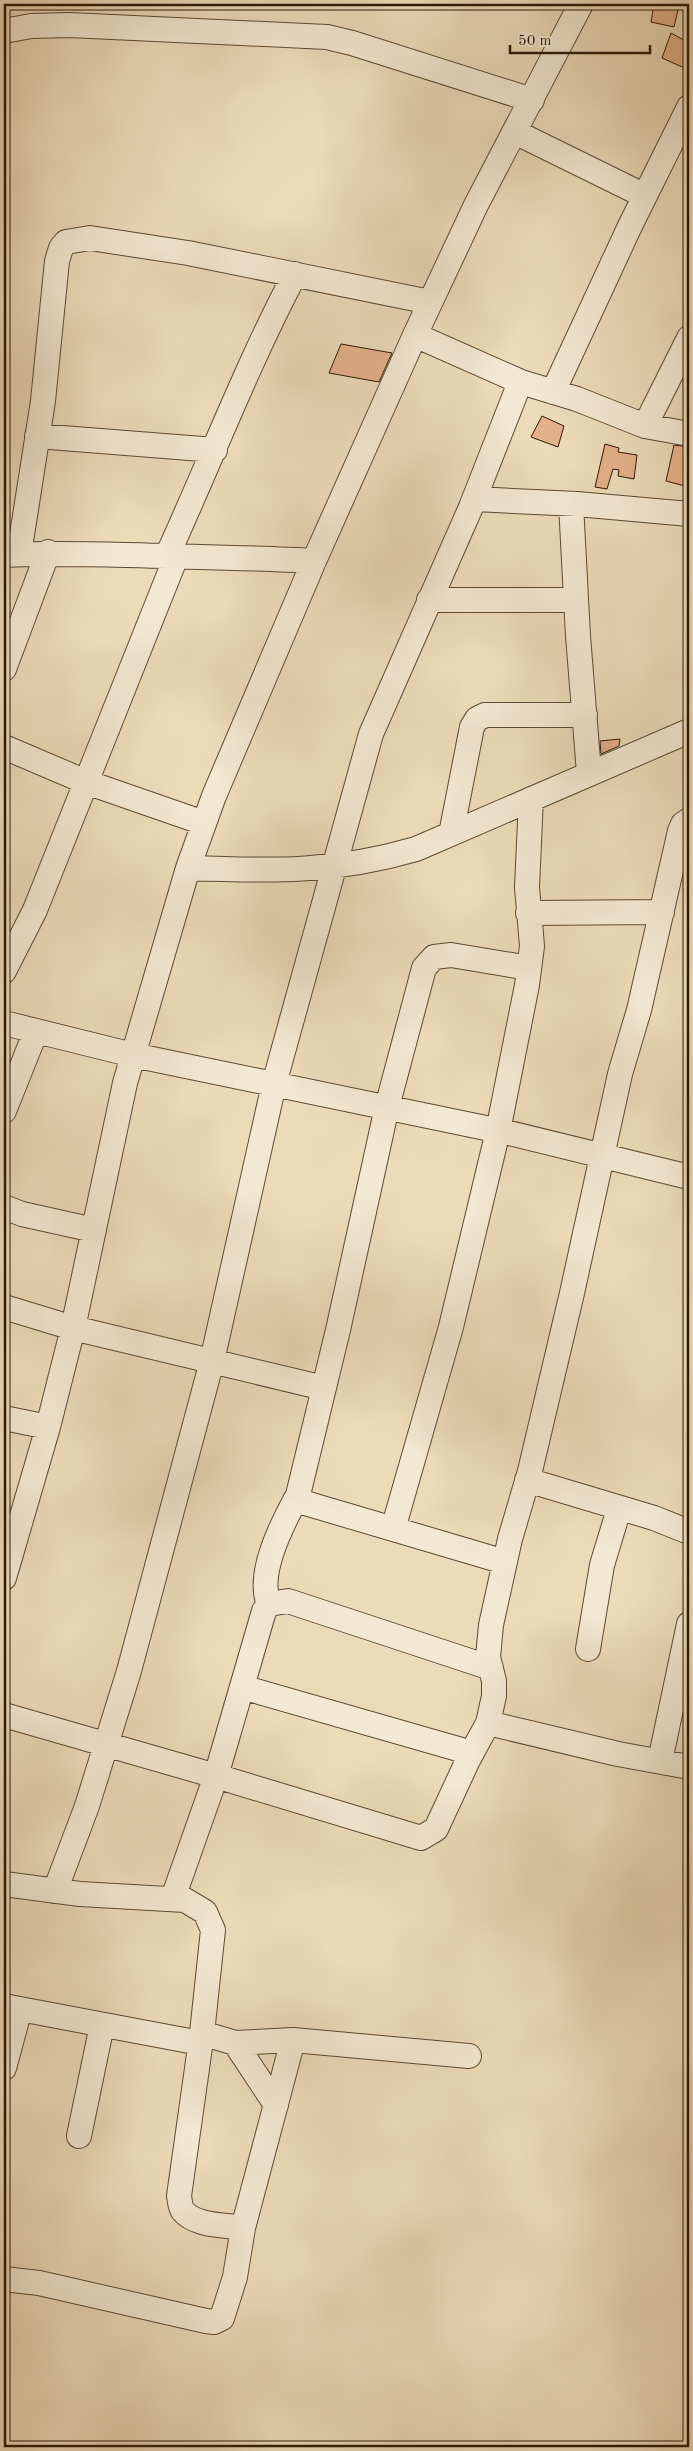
<svg xmlns="http://www.w3.org/2000/svg" width="693" height="2451" viewBox="0 0 693 2451" font-family="'Old Standard TT',serif">
<rect width="100%" height="100%" fill="#ecdbb9"/>
<filter id="stains"><feTurbulence type="fractalNoise" baseFrequency=".004" numOctaves="4"/><feColorMatrix values="0 0 0 0 .2 0 0 0 0 .09 0 0 0 0 .02 0 0 0 .5 -.17"/></filter>
<radialGradient id="worn" r=".72"><stop offset=".6" stop-color="#630" stop-opacity="0"/><stop offset="1" stop-color="#630" stop-opacity=".3"/></radialGradient>
<!-- building -->
<path fill="#e5b18a" stroke="#2c1908" d="M654 4H667L678 10 674 27 651 22Z
M671 33 689 43V70L662 58Z
M341 344 392 353 379 382 329 373Z
M542 416 564 426 558 447 531 437Z
M605 444 619 448 618 452 637 455 634 479 618 476 619 470 613 469 607 489 595 487Z
M674 445 689 447V487L666 481Z
M620 739 619 746 601 754 600 741Z"/>
<g fill="none" stroke-linecap="round" stroke-linejoin="round">
<!-- minor casing -->
<g stroke="#5c4a34" stroke-width="26">
<path id="minor" d="M4 31 31 26 69 25 327 37 352 43 532 100
M515 132 645 196
M415 335 521 382
M553 392 630 226 689 107
M645 426 689 338
M37 436 215 450
M474 499 577 504 689 514
M571 504 578 636 589 773
M19 554 43 401 57 261 61 248 66 242 90 238 188 253 430 302
M4 555C59 552 113 555 169 556 217 558 265 558 314 561
M167 556C210 462 247 365 295 274
M429 600H576
M4 669 48 552
M4 747 86 782 204 823
M451 834 472 727 477 719 485 715H585
M188 868C271 871 334 873 416 849L689 731
M528 913 662 912
M4 971 35 910 176 557
M4 1023 133 1055 505 1132 689 1177
M4 1111 36 1031
M4 1207 22 1214 94 1230
M4 1307 73 1328 324 1388
M4 1418 48 1427
M527 1480 654 1518 689 1532
M295 1500 505 1562
M393 1529 451 1327 498 1131 527 985 532 946 527 887 531 799
M4 1578 48 1427 73 1328 125 1083 188 868 214 796 314 561 415 335 476 205 581 4
M269 1604C256 1574 283 1522 298 1495L338 1330 387 1107 424 968 434 957 451 955 529 968
M588 1649 602 1565 619 1509
M242 1687 472 1753
M4 1715 216 1776 421 1838 436 1829 468 1760 488 1723 494 1696V1681L488 1657 491 1625 510 1539 530 1471 572 1293 620 1074 639 1010 680 831 683 824 689 820
M488 1723 618 1754 689 1767
M660 1761 689 1624
M4 1884 80 1894 185 1900 205 1912 213 1930 202 2033 235 2043 293 2040 469 2056
M55 1891 87 1806 129 1671 212 1361 274 1084 371 734 471 507 517 390 521 382 577 399 645 426 689 434
M173 1898 216 1776 264 1611 269 1604 288 1601 491 1668
M4 2006 200 2043
M202 2033 179 2196C180 2201 180 2207 183 2211 195 2226 226 2225 243 2228
M235 2043 276 2105
M4 2068 20 2009
M79 2136 102 2025
M4 2279 39 2283 206 2321 214 2322 222 2318 235 2277 243 2228 293 2040"/>
</g>
<!-- minor -->
<use href="#minor" stroke="#f3e8d2" stroke-width="24"/>
</g>
<!-- margin -->
<rect width="693" height="2451" fill="none" stroke="#ecdbb9" stroke-width="20"/>
<rect x="5" y="5" width="683" height="2441" fill="none" stroke="#2c1908" stroke-width="2.5"/>
<rect x="10" y="10" width="673" height="2431" fill="none" stroke="#2c1908"/>
<!-- scale -->
<path d="M510 45v8h140v-8" fill="none" stroke="#2c1908" stroke-width="2.5"/>
<text x="518" y="45" font-size="15" fill="#2c1908" stroke="#f3e8d2" stroke-width="4" paint-order="stroke">50 m</text>
<rect width="100%" height="100%" filter="url(#stains)"/>
<rect width="100%" height="100%" fill="url(#worn)"/>
</svg>
